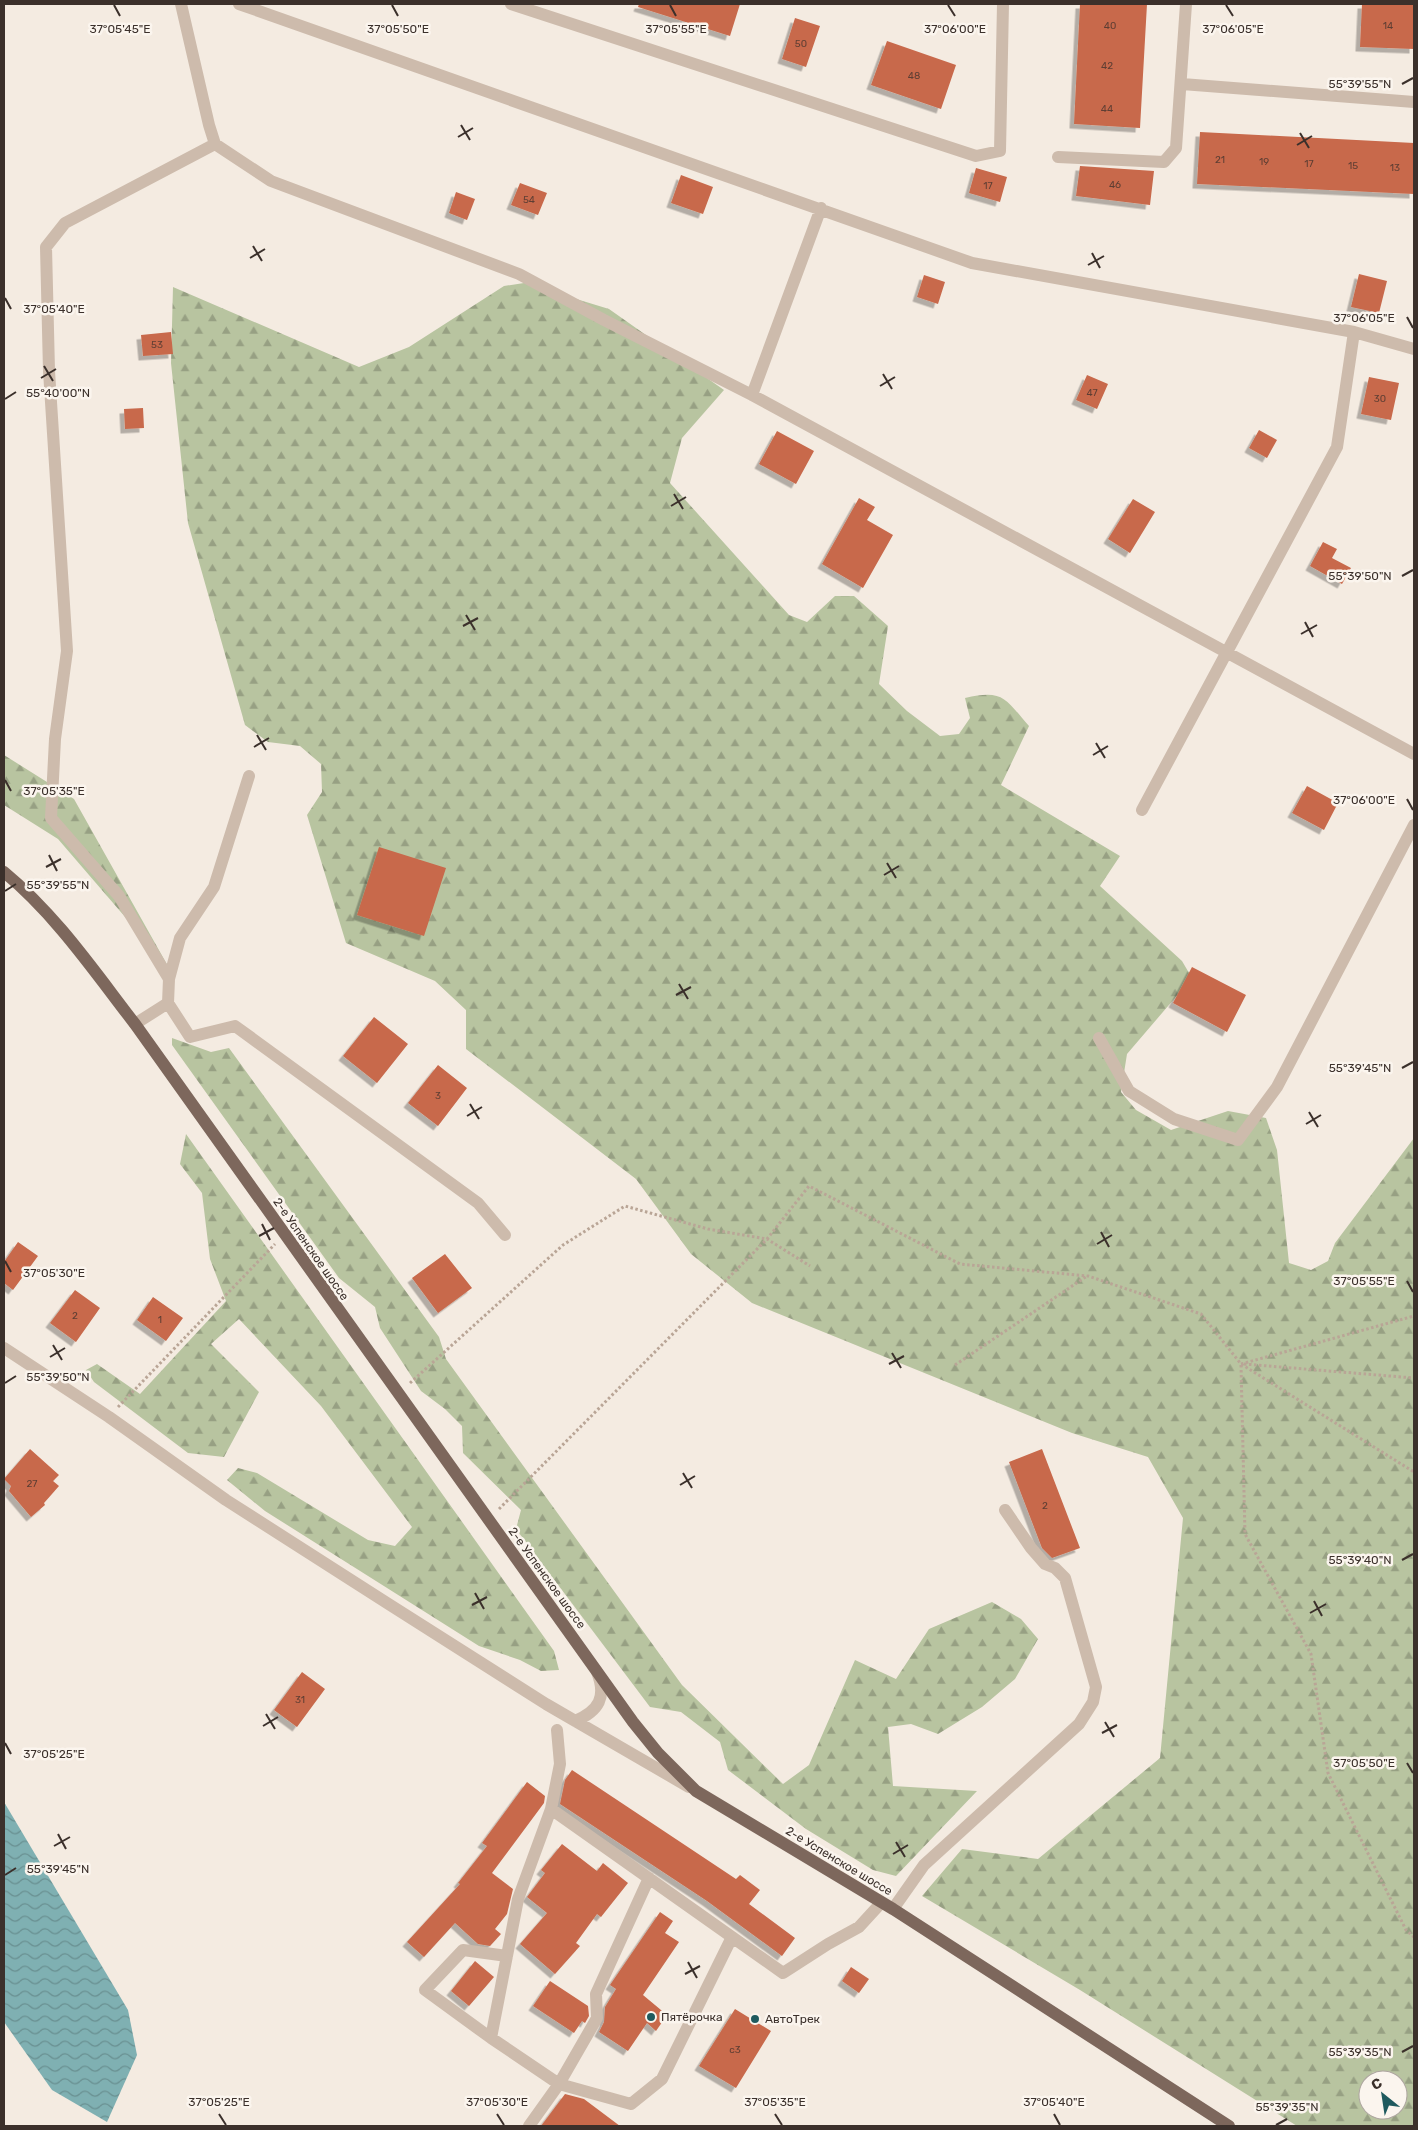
<svg xmlns="http://www.w3.org/2000/svg" width="1418" height="2130" viewBox="0 0 1418 2130" font-family="Rubik,sans-serif">
<defs>
<pattern id="forest-firs" width="22" height="20" patternUnits="userSpaceOnUse" patternTransform="scale(1.25)"><rect width="22" height="20" fill="#b8c4a0"/><path d="M5 1l3.5 6h-7zM16 11l3.5 6h-7z" fill="#97a083"/></pattern>
<pattern id="water-waves" width="16" height="10" patternUnits="userSpaceOnUse" patternTransform="scale(1.25)"><rect width="16" height="10" fill="#7fb0b2"/><path d="M0 5q4-4 8 0t8 0" fill="none" stroke="#699091"/></pattern>
<filter id="shadow"><feDropShadow dx="-4.5" dy="4.5" stdDeviation="0" flood-color="#0004"/></filter>
</defs>
<rect width="100%" height="100%" fill="#f4ebe1"/>
<!-- forest -->
<path fill="url(#forest-firs)" fill-rule="evenodd" d="M524 283 609 309 724 390 682 438 670 483 789 615 807 622 835 596H854L888 626 879 684 907 711 940 736 959 734 970 718 965 698C1004 689 1005 699 1029 726L1001 785 1120 856 1100 886 1182 961 1192 978 1127 1054 1121 1092 1136 1110 1171 1130 1228 1111 1266 1118 1277 1150 1289 1263 1311 1270 1328 1261 1335 1243 1414 1138V2126H1297L1080 1990 922 1896 962 1849 1038 1859 1160 1758 1183 1518 1148 1457 1072 1433 752 1303 691 1254 636 1179 466 1049V1010L435 981 346 943 307 815 322 792 321 764 300 746 268 742 245 725 188 523 171 363 173 287 359 367 409 347 504 286ZM1368 2080H1398V2110H1368Z
M4 755 74 799 169 968 58 839 4 805Z
M172 1038 211 1052 229 1048 439 1337 446 1359 682 1685 783 1784 809 1765 855 1660 896 1679 929 1629 992 1602 1021 1619 1038 1639 1015 1679 982 1707 938 1734 911 1724 888 1727 893 1786 977 1791 896 1876 873 1870 806 1829 728 1770 720 1742 681 1712 650 1707 516 1529 521 1510 463 1453 462 1426 445 1409 421 1391 380 1328 375 1307 339 1278 172 1045Z
M186 1134 554 1651 559 1670 541 1671 520 1660 479 1646 265 1511 227 1480 238 1468 257 1473 368 1540 395 1546 412 1527 321 1406 239 1319 211 1344 259 1392 224 1457 188 1453 94 1382 86 1370 97 1364 140 1394 226 1301 210 1259 202 1193 180 1164Z"/>
<!-- water -->
<path fill="url(#water-waves)" d="M4 1802 128 2010 137 2055 107 2122 52 2090 4 2022Z"/>
<!-- building -->
<path fill="#c8694b" filter="url(#shadow)" d="M639 4H740L730 36 638 7Z
M1080 4H1147L1140 128 1074 124Z
M1362 4H1414V49L1360 47Z
M795 18 820 26 806 67 782 59Z
M887 41 956 65 941 109 871 85Z
M1200 132 1414 143V194L1197 184Z
M1080 166 1154 171 1150 205 1076 196Z
M976 168 1007 177 1000 202 969 193Z
M681 175 713 187 703 214 671 203Z
M520 183 547 193 538 215 511 205Z
M456 192 475 199 467 220 449 213Z
M1359 274 1387 281 1379 313 1351 307Z
M924 275 945 282 938 304 917 297Z
M171 332 173 354 143 356 141 335Z
M1087 375 1108 384 1097 409 1076 400Z
M1369 377 1399 383 1391 420 1361 414Z
M143 408 144 428 125 429 124 409Z
M1259 430 1277 440 1267 458 1249 448Z
M777 431 814 451 796 484 759 464Z
M859 498 875 507 867 520 893 535 863 588 822 564Z
M1133 499 1155 512 1130 553 1108 539Z
M1323 542 1337 549 1332 558 1351 568 1342 584 1310 566Z
M1307 786 1338 803 1324 830 1292 813Z
M379 847 446 868 424 936 357 915Z
M1192 967 1246 995 1227 1032 1173 1003Z
M374 1017 408 1044 377 1083 343 1056Z
M438 1065 467 1088 438 1126 408 1103Z
M18 1242 38 1256 13 1290 4 1283V1262Z
M445 1254 472 1288 438 1313 412 1278Z
M75 1290 100 1308 76 1342 50 1323Z
M153 1297 183 1318 166 1341 137 1320Z
M30 1449 59 1475 53 1481 59 1486 44 1503 45 1505 31 1517 9 1491 11 1486 4 1479Z
M1042 1449 1080 1548 1052 1558 1042 1548 1009 1462Z
M302 1672 325 1689 297 1727 274 1710Z
M572 1770 736 1879 740 1875 760 1890 749 1904 795 1938 782 1956 707 1901 560 1804 565 1780Z
M527 1782 545 1796 544 1803 492 1873 513 1889 507 1914 495 1929 501 1934 490 1946 478 1944 455 1923 424 1957 407 1942 460 1884 458 1883 487 1846 482 1843Z
M562 1844 597 1871 603 1863 628 1883 601 1917 597 1914 576 1943 580 1946 555 1974 520 1944 547 1913 527 1897 545 1873 541 1870Z
M660 1912 673 1921 665 1933 679 1942 643 1995 667 2015 656 2031 647 2023 628 2051 599 2032 604 2022 605 2007 616 1989 610 1985Z
M475 1961 494 1977 469 2006 451 1991Z
M851 1967 869 1979 859 1993 842 1981Z
M550 1981 588 2006 589 2016 585 2023 582 2021 574 2033 533 2006Z
M735 2009 771 2031 736 2088 699 2066Z
M565 2094 584 2099 620 2126H541Z"/>
<g fill="none" stroke-linecap="round" stroke-linejoin="round">
<!-- path -->
<path stroke="#b9a596" stroke-width="3" stroke-dasharray="2.5 2.5" stroke-linecap="butt" d="M1241 1364 1414 1316
M1244 1364 1414 1378
M955 1365 1087 1276
M1241 1365 1245 1534 1311 1654 1328 1773 1406 1930 1414 1937
M410 1383 563 1245 625 1206 708 1229 767 1239 809 1186 960 1264 1088 1276 1201 1314 1241 1364 1414 1472
M118 1407 275 1244
M499 1509 767 1239 810 1266"/>
<!-- minor -->
<path stroke="#cdbbac" stroke-width="12" d="M181 4 209 125 215 144 271 181 519 274 604 320 752 395 1414 754
M239 4 972 263 1354 332 1414 349
M511 4 976 156 1000 151 1003 4
M1182 84 1414 102
M1058 157 1164 162 1176 148 1186 4
M752 395 821 208
M1142 810 1337 447 1354 332
M169 979 119 896 51 818 55 739 67 651 49 371 46 247 65 223 215 144
M168 1003 169 979 180 938 214 887 249 776
M135 1024 168 1003 190 1037 235 1026 478 1203 505 1235
M1099 1038 1129 1091 1174 1119 1238 1140 1277 1087 1414 825
M4 1348 109 1417 226 1500 387 1603 546 1704 689 1787
M575 1721C599 1711 607 1697 597 1672
M551 1809 783 1973 828 1944 859 1927 881 1903
M893 1909 924 1865 1079 1724 1093 1702 1096 1687 1065 1578 1055 1568 1045 1564 1031 1548 1005 1510
M507 1956 463 1950 425 1990 491 2038 518 1899 551 1809 560 1764 557 1730
M491 2038 559 2084 597 2018 596 1994 649 1878
M529 2126 559 2084 631 2104 662 2079 732 1937"/>
<!-- major -->
<path stroke="#7d675c" stroke-width="12" d="M4 872C56 915 94 971 135 1024L633 1722 658 1753 696 1791 893 1909 1229 2126"/>
</g>
<!-- ticks -->
<path fill="none" stroke="#3b302b" stroke-width="2" d="M114 5 120 16M392 5 398 16M670 5 676 16M948 5 955 16M1226 5 1233 16M1402 84 1413 78M461 125 470 140M1300 133 1309 148M458 137 473 128M1297 145 1312 136M253 246 262 261M1092 253 1100 268M250 258 265 249M1088 265 1104 256M5 298 11 309M1407 317 1413 328M44 366 53 381M883 374 892 389M41 378 56 369M880 386 895 377M5 399 16 392M674 494 683 509M671 506 686 497M1402 576 1413 570M466 615 475 630M1305 622 1313 637M463 626 478 618M1301 634 1317 625M257 735 266 750M1096 743 1105 758M254 747 269 738M1093 755 1108 746M5 780 11 791M1407 799 1413 810M49 855 57 871M887 863 896 878M46 867 61 859M884 875 899 866M5 891 16 884M679 984 688 999M676 995 691 987M1402 1068 1413 1062M470 1104 479 1119M1309 1112 1318 1127M467 1116 482 1107M1306 1124 1321 1115M262 1224 270 1240M1101 1232 1109 1247M259 1236 274 1228M1097 1244 1112 1235M5 1261 11 1272M1407 1281 1413 1292M53 1345 62 1360M892 1353 901 1368M50 1357 65 1348M889 1364 904 1356M5 1383 16 1376M683 1473 692 1488M680 1485 695 1476M1402 1560 1413 1554M475 1593 484 1609M1314 1601 1322 1616M472 1605 487 1597M1310 1613 1326 1604M266 1714 275 1729M1105 1722 1114 1737M263 1726 278 1717M1102 1733 1117 1725M5 1743 11 1754M1407 1763 1413 1773M58 1834 66 1849M896 1842 905 1857M54 1846 70 1837M893 1854 908 1845M5 1875 16 1868M688 1962 697 1978M685 1974 700 1966M1402 2052 1413 2046M219 2114 226 2125M497 2114 504 2125M775 2114 782 2125M1054 2114 1060 2125M1276 2125 1287 2119"/>
<!-- markers -->
<g fill="#1f5a5e" stroke="#fbf5ee" stroke-width="2">
<circle cx="651" cy="2017" r="5"/>
<circle cx="755" cy="2019" r="5"/>
</g>
<g text-anchor="middle" stroke-width="5" stroke-linejoin="round" paint-order="stroke">
<!-- number labels -->
<g font-size="10" fill="#5e3e33">
<text x="1110" y="29">40</text>
<text x="1388" y="29">14</text>
<text x="801" y="47">50</text>
<text x="1107" y="69">42</text>
<text x="914" y="79">48</text>
<text x="1107" y="112">44</text>
<text x="1220" y="163">21</text>
<text x="1264" y="165">19</text>
<text x="1309" y="167">17</text>
<text x="1353" y="169">15</text>
<text x="1395" y="171">13</text>
<text x="1115" y="188">46</text>
<text x="988" y="189">17</text>
<text x="529" y="203">54</text>
<text x="157" y="348">53</text>
<text x="1092" y="396">47</text>
<text x="1380" y="402">30</text>
<text x="438" y="1099">3</text>
<text x="75" y="1319">2</text>
<text x="160" y="1323">1</text>
<text x="32" y="1487">27</text>
<text x="1045" y="1509">2</text>
<text x="300" y="1703">31</text>
<text x="735" y="2053">с3</text>
</g>
<!-- street labels -->
<g font-size="12" fill="#3b302b" stroke="#fbf5ee">
<text transform="translate(311 1249) rotate(55)" y="4">2-е Успенское шоссе</text>
<text transform="translate(547 1578) rotate(54)" y="4">2-е Успенское шоссе</text>
<text transform="translate(839 1861) rotate(31)" y="4">2-е Успенское шоссе</text>
</g>
<!-- poi labels -->
<g font-size="12" fill="#3b302b" stroke="#fbf5ee" text-anchor="start">
<text x="661" y="2021">Пятёрочка</text>
<text x="765" y="2023">АвтоТрек</text>
</g>
</g>
<g font-size="12" text-anchor="middle" fill="#3b302b" stroke="#fbf5ee" stroke-width="5" stroke-linejoin="round" paint-order="stroke">
<text x="398" y="33">37°05'50"E</text>
<text x="955" y="33">37°06'00"E</text>
<text x="1233" y="33">37°06'05"E</text>
<text x="120" y="33">37°05'45"E</text>
<text x="676" y="33">37°05'55"E</text>
<text x="1360" y="88">55°39'55"N</text>
<text x="54" y="313">37°05'40"E</text>
<text x="1364" y="322">37°06'05"E</text>
<text x="58" y="397">55°40'00"N</text>
<text x="1360" y="580">55°39'50"N</text>
<text x="54" y="795">37°05'35"E</text>
<text x="1364" y="804">37°06'00"E</text>
<text x="58" y="889">55°39'55"N</text>
<text x="1360" y="1072">55°39'45"N</text>
<text x="54" y="1277">37°05'30"E</text>
<text x="1364" y="1285">37°05'55"E</text>
<text x="58" y="1381">55°39'50"N</text>
<text x="1360" y="1564">55°39'40"N</text>
<text x="54" y="1758">37°05'25"E</text>
<text x="1364" y="1767">37°05'50"E</text>
<text x="58" y="1873">55°39'45"N</text>
<text x="1360" y="2056">55°39'35"N</text>
<text x="219" y="2106">37°05'25"E</text>
<text x="497" y="2106">37°05'30"E</text>
<text x="775" y="2106">37°05'35"E</text>
<text x="1054" y="2106">37°05'40"E</text>
<text x="1287" y="2111">55°39'35"N</text>
</g>
<!-- border -->
<rect width="1418" height="2130" fill="none" stroke="#3b302b" stroke-width="10"/>
<!-- north arrow -->
<g transform="translate(1383 2095) rotate(330)"><circle r="24" fill="#fbf5ee" stroke="#aea6a0"/>
<path d="M0-4L9 19L0 12L-9 19Z" fill="#1f5a5e"/>
<text y="-8" font-size="14" font-weight="bold" text-anchor="middle" fill="#3b302b">С</text>
</g>
</svg>
